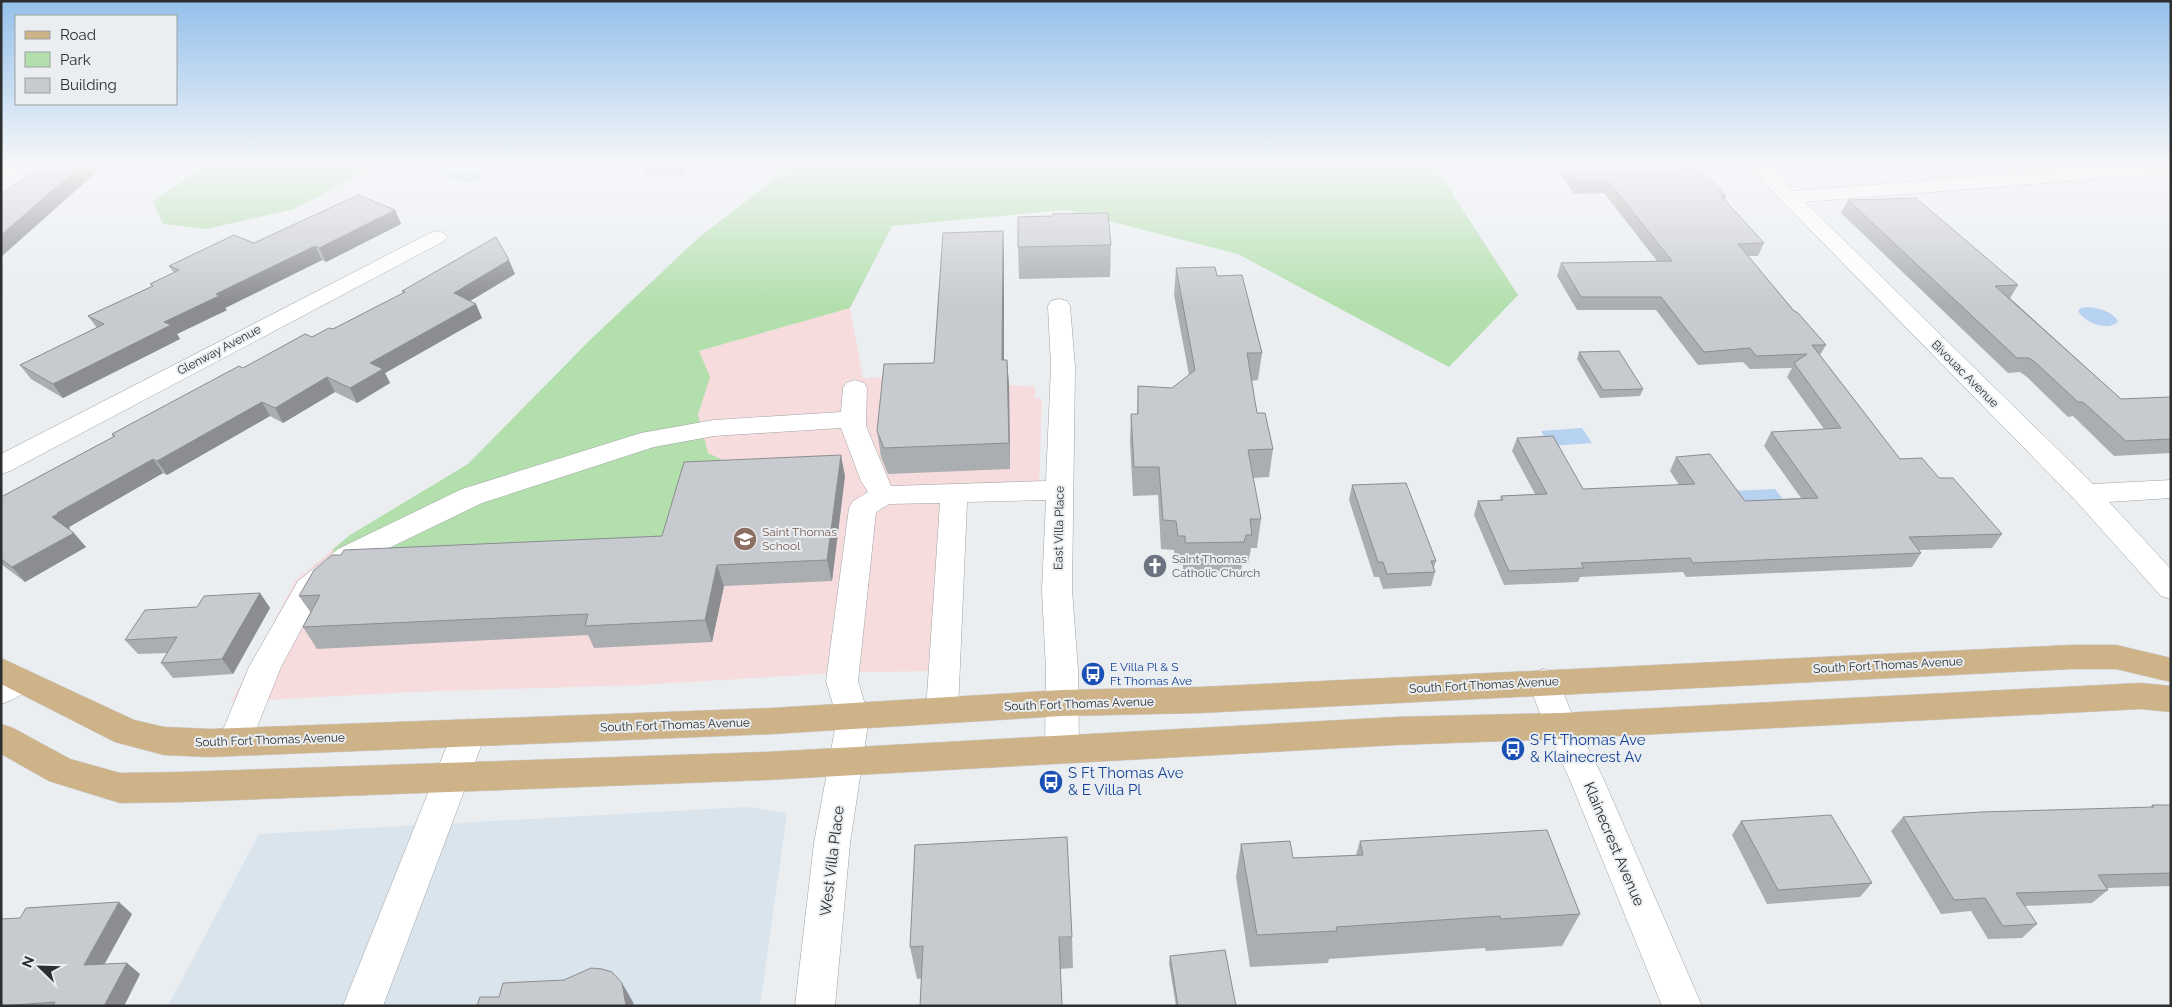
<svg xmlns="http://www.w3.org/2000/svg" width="2172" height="1007" viewBox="0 0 2172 1007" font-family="Raleway,sans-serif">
<rect width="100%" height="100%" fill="#eaeef1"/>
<!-- built -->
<path fill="#dae4ed" d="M747 807 787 813 760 1006H168L259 834Z"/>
<!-- education -->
<path fill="#f7dcde" d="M850 308 863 378 890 377 887 390 1009 385 1035 387V398L1042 399 1039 486 956 488 946 671 855 672 640 685 411 692 231 702 296 580 350 535 698 351Z"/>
<!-- green -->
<path fill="#b3dfad" d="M208 164H369L351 179 294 209 207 229 163 224 153 201Z
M794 164H1433L1518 295 1449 367 1238 254 1066 210 892 226 850 308 699 351 710 377 698 415 708 453 725 461 670 557 357 571 332 550 350 535 468 464 590 340 697 239Z"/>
<!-- water -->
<path fill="#b6d2f0" d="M457 167 483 175 468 183 442 175Z
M2088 307C2099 308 2112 311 2118 321 2109 333 2084 322 2078 311L2081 308Z
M1582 428 1592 443 1550 446 1541 431Z
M1775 489 1788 506 1743 508 1731 491Z"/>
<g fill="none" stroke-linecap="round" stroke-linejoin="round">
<!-- minor casing -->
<g stroke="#9fa2a5" stroke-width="1">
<path id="minor" d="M3 164H25L8 178 1 180Z
M1746 164H1766L1793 191 2140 164H2171V173L1805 202 2093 484 2171 480V498L2109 502 2171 569V599L2161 596 2076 501Z
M437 231 444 233 447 237 444 241 10 471 1 474V454L430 233Z
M1059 299 1067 301 1070 306 1075 367 1072 590 1078 670 1079 749 1074 759 1062 763 1050 759 1045 749 1046 670 1042 590 1046 500 967 502 958 711 954 720 942 724 930 720 926 711 940 503 889 504 876 512 858 681 869 718 850 843 835 1006H795L814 843 837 718 826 681 849 508 853 501 868 492 861 481 841 428 714 436 654 447 482 503 358 563 319 596 281 667 247 752 235 756 223 752 218 742 249 667 298 581 338 549 462 489 641 433 714 420 841 412 843 388 846 383 855 380 864 383 867 388 866 426 891 486 1046 481 1051 367 1048 306 1051 301Z
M19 667 30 671 35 680C28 693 15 699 1 704V675Z
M1544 669 1555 673 1577 726 1604 780 1702 1006H1662L1570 780 1545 726 1528 682 1533 673Z
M469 719 481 723 486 733 383 1006H343L452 733 457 723Z"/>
</g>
<!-- major casing -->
<g stroke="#c8c9c9" stroke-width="1">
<path id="major" d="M2071 645H2116L2171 658V682L2116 669H2071L1200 713 1062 716 773 734 210 757 164 755 115 742 1 684V658L134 720 164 727 210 729 773 708 1062 690 1200 687Z
M2141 683 2171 686V712L2141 709 1561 739 1396 745 766 780 182 802 120 803 49 781 1 754V724L13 728 70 759 120 773 182 772 766 752 1396 717 1561 713Z"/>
</g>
<!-- minor -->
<use href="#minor" fill="#fff" fill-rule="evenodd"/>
<!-- major -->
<use href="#major" fill="#ceb389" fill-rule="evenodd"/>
</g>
<!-- wall -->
<path fill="#abaeb1" d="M642 164H689L683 175H645Z
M1554 164H1681L1685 169 1726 196 1725 200 1764 243 1758 256H1748L1794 311 1826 345 1820 355 1900 459 1939 478 2002 534 1992 548 1919 550 1921 553 1912 567 1686 577 1683 572 1580 577 1578 582 1504 585 1474 515 1478 501 1500 500 1501 496 1535 494 1512 451 1517 438 1583 489 1679 485 1670 471 1676 457 1745 501 1801 498 1764 446 1771 432 1824 429 1787 377 1792 368 1750 369 1743 362 1698 365 1656 310H1577L1557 276 1561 263 1657 261 1604 193 1574 194Z
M1848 200 2018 285 2010 298 2121 399 2171 397V453L2114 456 2073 416 2068 417 2027 377 2020 372 2008 373 1841 213Z
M395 210 401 224 326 262 322 260 225 308 227 310 177 334 180 339 63 398 31 379 20 365 97 328 88 316 152 286 150 284 174 273 169 266 254 243Z
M1003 231 1004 255V360H1007L1009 385 1010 469 888 474 881 457 877 431 934 363Z
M1111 245 1110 277 1019 279 1018 247Z
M1176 268 1217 276 1262 353 1258 380 1251 381 1257 413 1273 449 1269 477 1253 478 1261 519 1257 548H1251L1248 564H1242L1241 571H1183V565H1176L1174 550 1161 549 1158 495 1133 496 1130 442 1131 414H1137L1138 386 1172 388 1189 375 1174 295Z
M515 274 470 301 482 318 385 373 390 383 357 403 335 392 283 423 270 416 167 475 163 473 69 527 70 528 69 529 86 547 25 582 1 564V497L113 437 112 434 243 368 312 337 333 329 403 294 402 291Z
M1579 352 1643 389 1640 396 1600 398 1577 359Z
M845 476 832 581 724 586 712 642 594 648 588 635 317 649 303 627 311 613 299 596 341 555 662 536Z
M1352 485 1436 561 1434 567 1435 572 1431 586 1383 589 1379 577H1374L1349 500Z
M260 593 270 608 233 674 173 678 161 663 167 653 138 654 125 640 197 607Z
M2152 805H2171V886L2107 888 2108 890 2092 903 2024 906 2037 924 2022 938 1988 939 1971 911 1941 914 1891 831 1903 817 2150 808Z
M1741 821 1872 883 1860 897 1767 904 1732 835Z
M1360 841 1580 914 1562 946 1486 951 1485 948 1329 959 1328 963 1250 967 1236 877 1241 844 1293 858 1356 855Z
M132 914 104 964 140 974 124 1006H1Z
M1072 937 1073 968 917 979 910 947Z
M1170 956 1236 1006H1176L1169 963Z"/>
<!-- shaded-wall -->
<path fill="#8b8d90" d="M83 164H99L101 168 1 257V235Z
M681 164H689L683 175Z
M395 210 401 224 326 262 319 248Z
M1003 231 1004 255V385L1002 360Z
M315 246 322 260 225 308 227 310 177 334 180 339 63 398 53 384 164 322 216 294Z
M509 260 515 274 460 307 454 293Z
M476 304 482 318 385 373 390 383 357 403 350 388 370 363Z
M1007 360 1009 385 1010 469 1009 443Z
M327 377 335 392 283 423 275 408Z
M262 402 270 416 167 475 157 461Z
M841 455 845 476 832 581 827 560Z
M153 459 163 473 69 527 70 528 64 532 52 517 57 513Z
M74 533 86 547 25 582 12 567Z
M717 565 724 586 712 642 705 620Z
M260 593 270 608 233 674 222 659Z
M119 902 132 914 98 976 84 965Z
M127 963 140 974 124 1006H104Z
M622 983 633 1002 634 1006H626Z"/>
<!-- building -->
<path fill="#c7cace" stroke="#8b8d90" d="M46 164H83L1 235V194Z
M1566 164H1681L1685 169 1699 168 1726 196H1721L1764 243 1738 244 1794 311 1798 313 1826 345H1812L1900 459 1922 458 1939 478H1953L2002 534 1909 537 1921 553 1693 563 1690 558 1581 563 1584 568 1509 571 1478 501 1503 500 1501 496 1547 494 1517 438 1553 436 1583 489 1695 484 1676 457 1710 454 1745 501 1818 498 1771 432 1841 428 1794 363 1807 354 1756 356 1750 348 1704 352 1661 297H1581L1561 263 1672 261 1608 181H1577Z
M358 195 395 210 319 248 315 246 216 294 219 296 164 322 171 325 53 384 20 365 104 324 88 316 153 286 150 284 179 270 169 266 234 235 254 243Z
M1916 198 2018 285 1995 286 2121 399 2171 397V439L2126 441 2083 402H2078L2036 363 2029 358H2017L1848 200Z
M1108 213 1111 245 1018 247V217L1053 216V214Z
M1003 231 1002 360H1007L1009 443 884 448 877 431 884 364 934 363 943 233Z
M496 237 509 260 454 293 476 304 370 363 383 369 350 388 327 377 275 408 262 402 157 461 153 459 57 513 58 514 52 517 74 533 12 567 1 559V497L115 436 112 434 239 366 243 368 305 334 312 337 329 328 333 329 405 292 402 291Z
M1215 267 1217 276 1242 275 1262 353H1247L1257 413H1265L1273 449 1248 450 1261 519H1250L1252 535H1246L1244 542 1185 543V536H1178L1176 521 1163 520 1159 467H1134L1131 414H1138V386L1172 388 1195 370 1176 268Z
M1619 351 1643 389 1603 390 1579 352Z
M841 455 827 560 717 565 705 620 585 626 588 614 303 627 320 595 299 596 314 570 332 555H341L344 550 662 536 684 462Z
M1406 483 1436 561H1431L1435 572 1387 574 1383 562H1378L1352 485Z
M260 593 222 659 161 663 177 637 125 640 145 610 197 607 204 596Z
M2152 805H2171V873L2098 875 2108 890 2016 893 2037 924 2003 926 1985 898 1954 900 1903 817 1981 812 2154 807Z
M1831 815 1872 883 1778 890 1741 821Z
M1547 830 1580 914 1501 919 1500 916 1336 927 1337 931 1257 935 1241 844 1290 841 1293 858 1363 855 1360 841Z
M1067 837 1072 937H1059L1062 1006H920L923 946 910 947 915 845Z
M119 902 84 965 127 963 104 1006H53L55 1002 1 1006V919L20 918 26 908Z
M1225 950 1236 1006H1178L1170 956Z
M591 968 602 969 612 972 622 983 626 1006H477L480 997H499L503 983 564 980Z"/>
<!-- sky -->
<linearGradient id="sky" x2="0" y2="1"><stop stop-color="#94c0eb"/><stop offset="0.54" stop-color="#f6f7f9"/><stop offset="1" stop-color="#f6f7f9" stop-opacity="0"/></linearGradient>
<rect width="2172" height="305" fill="url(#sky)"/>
<!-- icons -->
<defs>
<g id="school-disc" transform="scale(1.25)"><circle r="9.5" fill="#8d6e63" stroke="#eaeef1"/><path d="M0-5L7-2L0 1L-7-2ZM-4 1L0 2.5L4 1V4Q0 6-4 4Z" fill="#fff"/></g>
<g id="church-disc" transform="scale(1.25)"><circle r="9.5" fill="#6b7280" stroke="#eaeef1"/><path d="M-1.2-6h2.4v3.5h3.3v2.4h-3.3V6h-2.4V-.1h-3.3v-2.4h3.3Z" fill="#fff"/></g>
<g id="bus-disc" transform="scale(1.25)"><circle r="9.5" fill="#1a4fb4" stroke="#eaeef1"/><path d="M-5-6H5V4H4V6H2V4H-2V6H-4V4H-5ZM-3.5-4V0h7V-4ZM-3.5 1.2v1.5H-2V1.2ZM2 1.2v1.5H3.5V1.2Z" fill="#fff"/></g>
</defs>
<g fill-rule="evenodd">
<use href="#school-disc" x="745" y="539"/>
<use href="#church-disc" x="1155" y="566"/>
<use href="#bus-disc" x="1093" y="674"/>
<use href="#bus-disc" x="1513" y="749"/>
<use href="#bus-disc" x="1051" y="782"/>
</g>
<g text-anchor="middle" stroke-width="4" stroke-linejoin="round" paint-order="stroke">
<!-- street labels -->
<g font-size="12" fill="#2c2e2f" stroke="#eaeef1">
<text transform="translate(219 350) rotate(-28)" y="4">Glenway Avenue</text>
<text transform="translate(1965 374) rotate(45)" y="4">Bivouac Avenue</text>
<text transform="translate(1059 528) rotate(-89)" y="4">East Villa Place</text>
<text transform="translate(1888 665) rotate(-3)" y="4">South Fort Thomas Avenue</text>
<text transform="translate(1484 685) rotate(-3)" y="4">South Fort Thomas Avenue</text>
<text transform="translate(1079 704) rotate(-2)" y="4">South Fort Thomas Avenue</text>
<text transform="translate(675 725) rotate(-2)" y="4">South Fort Thomas Avenue</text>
<text transform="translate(270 740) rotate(-2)" y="4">South Fort Thomas Avenue</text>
</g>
<!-- education labels -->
<g font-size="12" fill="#785e54" stroke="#eaeef1" text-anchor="start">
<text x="762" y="536">Saint Thomas<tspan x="762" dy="14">School</tspan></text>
</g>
<!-- worship labels -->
<g font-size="12" fill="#5b616d" stroke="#eaeef1" text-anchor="start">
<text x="1172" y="563">Saint Thomas<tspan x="1172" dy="14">Catholic Church</tspan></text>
</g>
<!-- transit labels -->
<g font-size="12" fill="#164399" stroke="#eaeef1" text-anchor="start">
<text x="1110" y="671">E Villa Pl &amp; S<tspan x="1110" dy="14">Ft Thomas Ave</tspan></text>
</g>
<!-- near-transit labels -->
<g font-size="15" fill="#164399" stroke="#eaeef1" text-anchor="start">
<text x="1530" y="745">S Ft Thomas Ave<tspan x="1530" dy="17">&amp; Klainecrest Av</tspan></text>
<text x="1068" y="778">S Ft Thomas Ave<tspan x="1068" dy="17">&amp; E Villa Pl</tspan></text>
</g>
<!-- near-street labels -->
<g font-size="15" fill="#2c2e2f" stroke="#eaeef1">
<text transform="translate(1614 844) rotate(67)" y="5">Klainecrest Avenue</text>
<text transform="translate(832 861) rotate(-83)" y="5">West Villa Place</text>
</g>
</g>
<!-- border -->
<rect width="2172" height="1007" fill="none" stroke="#2c2e2f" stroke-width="5"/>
<!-- legend -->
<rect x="15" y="15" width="162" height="90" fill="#eaeef1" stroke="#9ea1a3"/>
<rect x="25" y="31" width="25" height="8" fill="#ceb389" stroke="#9ea1a3"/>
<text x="60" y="40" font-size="15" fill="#2c2e2f">Road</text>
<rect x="25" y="52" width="25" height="15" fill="#b3dfad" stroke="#9ea1a3"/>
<text x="60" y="65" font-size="15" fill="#2c2e2f">Park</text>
<rect x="25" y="78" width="25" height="15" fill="#c7cace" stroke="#9ea1a3"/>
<text x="60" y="90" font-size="15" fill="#2c2e2f">Building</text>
<!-- north arrow -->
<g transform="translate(40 967) rotate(293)" stroke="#eaeef1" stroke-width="4" paint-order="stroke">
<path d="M0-4L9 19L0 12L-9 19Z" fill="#2c2e2f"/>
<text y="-8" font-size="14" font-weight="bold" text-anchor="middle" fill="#2c2e2f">N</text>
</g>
</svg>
